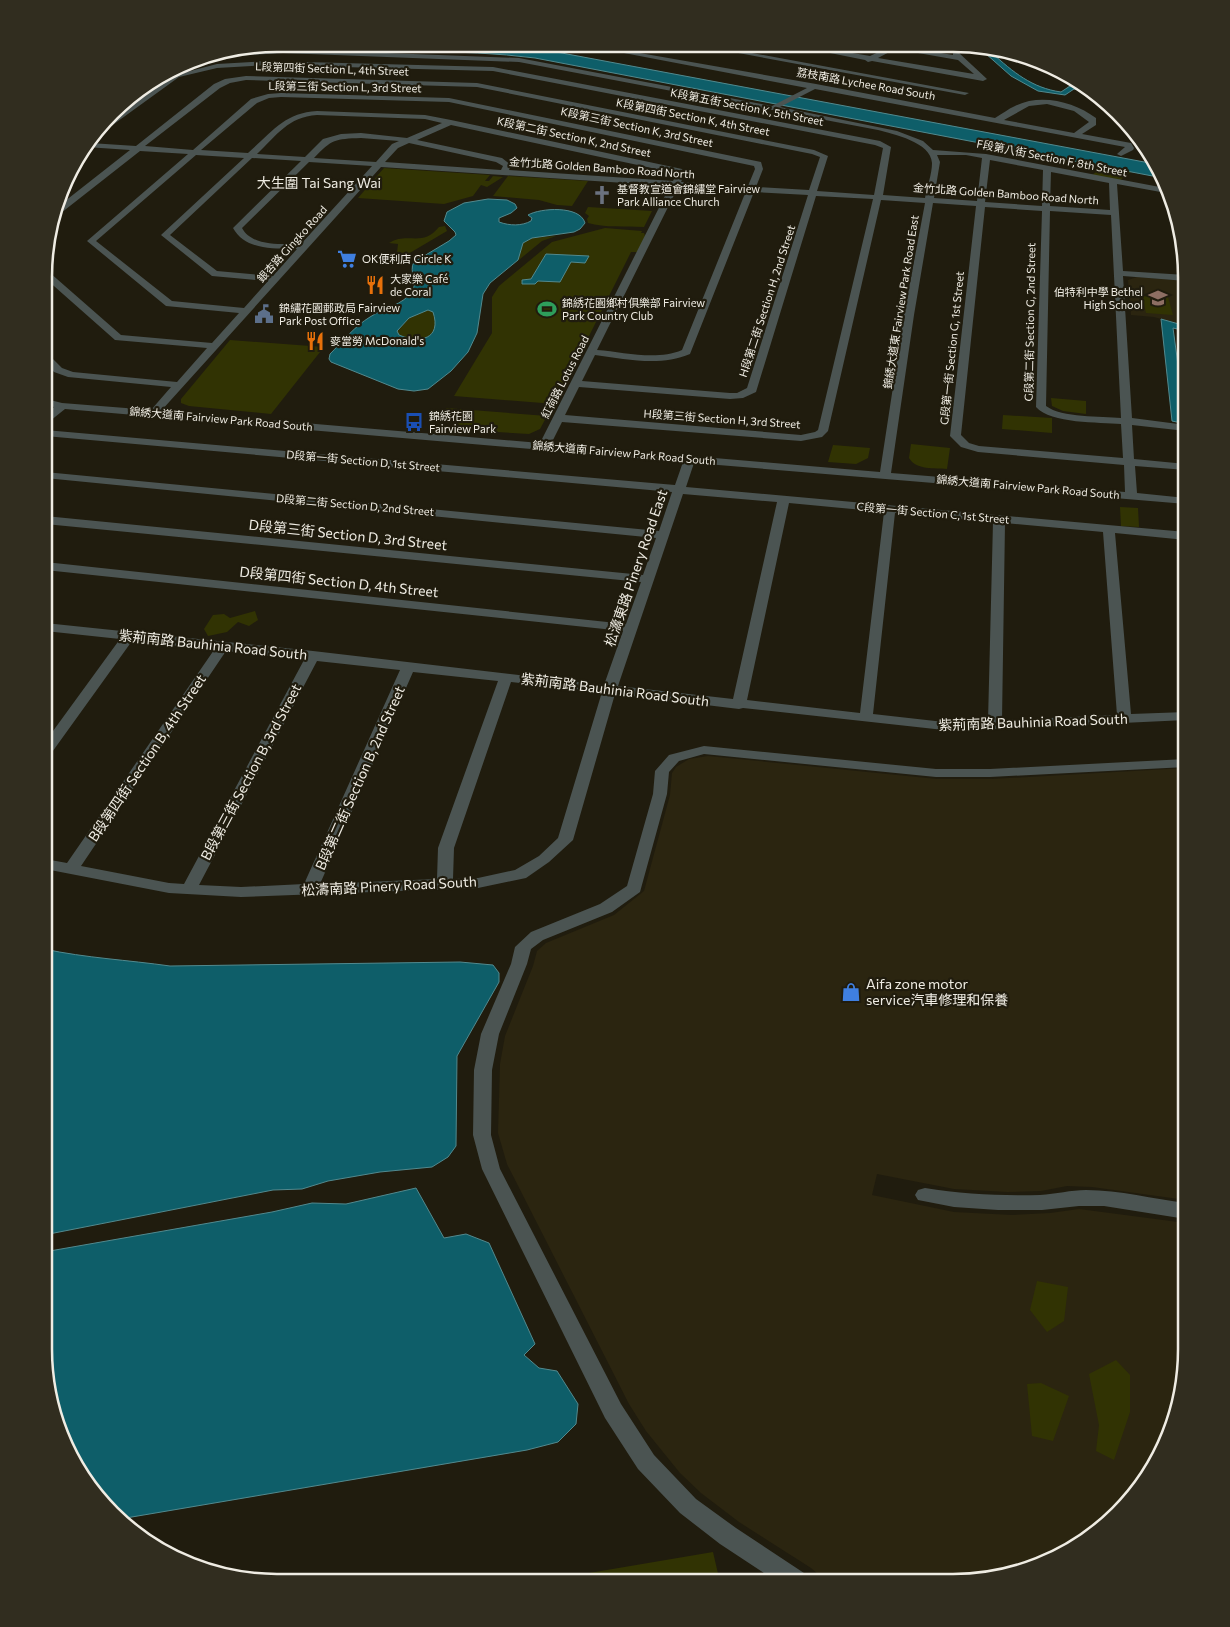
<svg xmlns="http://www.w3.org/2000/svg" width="1230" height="1627" viewBox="0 0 1230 1627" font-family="Commissioner,'Noto Sans TC',sans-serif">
<rect width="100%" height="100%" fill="#201c0e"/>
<!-- built -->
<path fill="#2b2510" d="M1137 277 1186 281V326L1154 317 1131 315 1128 280Z
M708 756 937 779H992L1186 768V1200L1092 1187 1067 1186 1041 1191 1008 1192 954 1189 877 1174 872 1195 954 1212 1012 1215 1050 1213 1079 1209 1186 1223V1365L1174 1425 1147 1479 1107 1525 1056 1559 953 1583H828L811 1568 739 1522 701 1493 680 1473 646 1431 629 1404 507 1164 498 1133 500 1064 505 1036 533 966 537 951 546 943 614 915 644 891 670 795 672 773 676 767 689 759Z"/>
<!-- green -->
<path fill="#313303" d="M1103 167 1131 172 1120 180 1092 175Z
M384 168 490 175 485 181H489L493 176 503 177 487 187 481 185 473 196 444 204 358 198Z
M508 176 588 181 572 206 557 205 539 200 493 196Z
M588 207 652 211 644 227C625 226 605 228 588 223L587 219 589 216 585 213Z
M445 226 447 231 408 254 397 253 398 244 389 243C408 231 422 248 439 227Z
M605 228 642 231 641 233H644L645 236 639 252H631L555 404 454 396 492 333V297L499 286 552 242Z
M556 236 542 241 514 264 518 260 523 243 532 238Z
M1142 296 1168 297 1173 315 1146 313Z
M428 310 433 312C442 339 421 344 399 335L397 332 409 318Z
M230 340 324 347 271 414 189 406 181 403V399Z
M1051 398 1086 401V414L1063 411 1052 406Z
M446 408 547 416 540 429 529 434 463 430Z
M1003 415 1052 418V433L1002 429Z
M911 444 950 448 947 469C935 468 916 470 909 458Z
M833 445 870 448 868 458 856 464 828 462Z
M1120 507 1138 508 1139 527 1121 526Z
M255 611 258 620 249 626 238 622 227 632 208 636 204 629 213 615 224 614 230 618Z
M1037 1281 1068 1287 1064 1321 1047 1332 1030 1310Z
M1116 1360 1130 1375V1412L1114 1460 1096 1451 1099 1425 1089 1374Z
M1041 1383 1069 1396 1053 1441 1032 1436 1027 1384Z
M713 1552 719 1578 715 1583 536 1582Z"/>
<!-- water -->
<path fill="#0e5e69" stroke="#52898e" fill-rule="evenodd" d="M304 44C386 44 469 40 551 51L1155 164 1163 178 535 58C459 48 381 54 304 44Z
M985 47 992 49V53C1013 72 1032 88 1061 92L1070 86 1088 90 1105 103 1083 91 1074 89 1065 95 1038 91 1011 76 985 53Z
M488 199 507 200 515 204 517 208 511 213 499 218V222C510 226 522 226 531 221L532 218 528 215C540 208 580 205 585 223L580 229 574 232 532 238 523 243 518 260 490 283 483 294 477 333 468 352 451 371 428 389 414 391 398 389 331 362 329 359 330 354C343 341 355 326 370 317 383 308 404 305 412 291 419 281 408 272 414 262L449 241 456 235 455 232 444 221 447 212 464 203ZM428 310 433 312C442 339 420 344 399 335L397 331 409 318Z
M546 254 589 256 585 263 571 262 560 282 538 281 535 284H522V280L531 279Z
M1161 319 1186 326V331L1173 328 1186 424 1172 421Z
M44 949C86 958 128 960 170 966L460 962 493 965 499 973V982L457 1056 456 1146 448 1157 432 1167 380 1172 328 1181 302 1189 273 1190 44 1235Z
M416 1188 444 1238 466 1234 489 1243 535 1344 524 1355 539 1368 557 1371 578 1404 576 1424 558 1442 527 1450 120 1519 102 1504 68 1453 44 1350V1252L272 1212 312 1203 346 1204Z"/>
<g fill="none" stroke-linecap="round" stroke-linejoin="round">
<!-- minor -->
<path fill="#4b5452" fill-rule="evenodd" d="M582 45H594L816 84 995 118C1002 114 1008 109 1015 106 1041 93 1074 102 1096 118V125L1082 134 1131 143 1134 148 1133 150 1121 156 1117 154 1125 147 815 89 780 107 897 131 923 141 933 150 986 154 1165 188 1166 193 1117 184 1123 271 1186 275V281L1123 276 1132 418 1186 425V431L1132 425 1134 459 1186 464V470L1135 466 1137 493 1186 498V504L694 463 686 487 1186 532V540L1115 533 1131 714 1186 712V720L953 731 743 708 739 709 615 694 573 840 549 862 526 878 478 888 241 897 169 893 45 869V859L67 863 214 650 132 641 50 755 45 756V742L120 639 45 631V623L313 651 604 685 623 631 45 570V562L626 624 641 582 45 524V516L643 575 656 538 45 478V472L659 531 672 492 45 436V430L675 485 683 462 65 409 45 425V416L54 407 45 405 46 399 62 403 151 410 171 387 68 377 54 372 46 363V355L50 356 62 368 73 372 177 382 207 348 115 340 46 279V271L49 272 121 335 212 343 239 313 166 306 87 241 188 154 140 151 61 213H57L60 205 130 150 86 147 90 143 136 146 214 84 225 79 246 76 477 83 814 150 828 156 817 191 874 195 883 148 875 145 493 71 267 65 217 68 179 77 103 132H99L107 121 175 75 217 64 267 61 493 67 880 141 891 147 883 195 925 198C927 187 932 174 932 163 931 142 893 134 878 130L519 62 283 53 198 58 227 52 283 49 519 58 772 106 807 88ZM246 80 477 87 812 154 820 157 809 190 756 187 763 169 761 162 449 98 281 93 268 94 251 99 193 150 145 146 220 88 230 83ZM281 97 449 102 754 166 755 169 748 186 681 182 684 175 682 169 451 120 425 115 317 111C284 113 272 132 248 153L201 150 257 103 269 98ZM1047 104 1074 111 1089 122 1074 133 1004 120 1029 106ZM317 115 425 119 442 123 407 138 361 133 341 134 323 139 305 157 257 154C277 135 288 117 317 115ZM451 125 675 173 676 175 673 181 509 170 511 165 502 158 417 140ZM361 138 399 141 392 144 376 162 314 158C332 139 335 139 361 138ZM409 143 496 162 503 166 501 170 385 162 398 148ZM196 155 244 158 161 235 212 276 268 281 244 308 172 301 96 241ZM937 155H966L982 158 977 201 934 198 940 162ZM252 158 301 161 233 228C245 250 274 249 297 249L273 276 217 271 170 235ZM990 160 1043 170 1042 206 985 202ZM309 162 372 166 301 244C283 244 252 247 242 228ZM381 167 670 186 540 443 161 411ZM1051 172 1109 183 1110 210 1050 206ZM678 187 746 191 682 350C656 361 624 352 597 350ZM754 192 808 195 747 388 737 393H730L582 381 595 355C626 359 660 367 690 354ZM816 196 873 199 818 430 815 432 801 435 565 415 579 387 730 399 743 398 756 392ZM881 200 925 203 904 315 880 472 551 444 562 422 801 441 822 437 828 431ZM933 203 976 206 950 436 961 447 978 452 1124 465 1125 492 891 473 914 315ZM985 207 1042 211 1036 407C1051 424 1099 422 1121 424L1123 458 979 446 969 443 961 435ZM1050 211 1111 215 1121 418C1101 416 1062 418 1046 406ZM683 494 777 502 733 699 618 686ZM789 503 884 512 860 713 747 700ZM895 513 993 522 988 721 953 723 873 714ZM1005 523 1103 532 1117 715 1002 720ZM226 651 304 660 184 884 169 883 81 866ZM317 661 400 670 304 884 241 887 199 885ZM413 672 498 681 438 848 437 879 320 884ZM511 682 602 692 558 838 539 856 515 870 478 878 453 879 454 848Z
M695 45H709L969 93 965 95Z
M790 45H806L870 56 887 48 885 46H899L953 55V48L963 46 958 50V52L987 79 983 81 872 61 868 62 865 60ZM895 49 958 60 974 74 878 58Z
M704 746 936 769H990L1186 759V767L990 777H936L704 754 679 761 669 772 667 794 640 892 612 912 543 940 531 949 527 964 499 1034 492 1070 491 1135 500 1169 621 1404 654 1455 696 1499 736 1528 807 1575 811 1583H779L720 1544 680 1513 638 1469 605 1418 482 1169 473 1135 474 1070 481 1034 511 964 515 947 531 932 600 904 627 886 653 794 655 771 669 755Z
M925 1188C963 1194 1002 1196 1040 1195 1056 1194 1071 1190 1086 1190 1120 1190 1153 1199 1186 1203V1219L1104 1206H1079L1042 1210H998L954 1207 918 1200 915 1195 918 1190Z"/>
</g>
<!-- icons -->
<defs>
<g id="church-bare" transform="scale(1.5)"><path d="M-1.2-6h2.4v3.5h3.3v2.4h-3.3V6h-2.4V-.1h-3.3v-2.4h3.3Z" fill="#6b7280" stroke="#201c0e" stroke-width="2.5" paint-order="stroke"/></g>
<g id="supermarket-bare" transform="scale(1.5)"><path d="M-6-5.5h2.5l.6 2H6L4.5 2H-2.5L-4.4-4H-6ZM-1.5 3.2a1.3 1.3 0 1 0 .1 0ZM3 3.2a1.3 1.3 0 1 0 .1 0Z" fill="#3f7fe0" stroke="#201c0e" stroke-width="2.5" paint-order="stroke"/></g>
<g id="restaurant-bare" transform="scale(1.5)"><path d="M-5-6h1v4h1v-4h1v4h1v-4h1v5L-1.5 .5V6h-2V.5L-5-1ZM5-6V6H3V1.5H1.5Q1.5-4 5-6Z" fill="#e8710a" stroke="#201c0e" stroke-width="2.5" paint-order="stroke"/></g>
<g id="school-bare" transform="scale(1.5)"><path d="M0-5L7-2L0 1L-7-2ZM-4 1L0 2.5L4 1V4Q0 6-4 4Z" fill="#8d6e63" stroke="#201c0e" stroke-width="2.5" paint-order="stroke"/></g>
<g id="stadium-bare" transform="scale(1.5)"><path d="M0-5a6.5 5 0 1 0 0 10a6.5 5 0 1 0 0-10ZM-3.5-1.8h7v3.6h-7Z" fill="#2e9e5b" stroke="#201c0e" stroke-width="2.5" paint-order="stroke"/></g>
<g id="civic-bare" transform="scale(1.5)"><path d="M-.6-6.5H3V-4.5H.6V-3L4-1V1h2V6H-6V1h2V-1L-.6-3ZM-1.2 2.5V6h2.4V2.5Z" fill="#5c6f8a" stroke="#201c0e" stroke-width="2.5" paint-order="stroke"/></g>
<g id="bus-bare" transform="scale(1.5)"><path d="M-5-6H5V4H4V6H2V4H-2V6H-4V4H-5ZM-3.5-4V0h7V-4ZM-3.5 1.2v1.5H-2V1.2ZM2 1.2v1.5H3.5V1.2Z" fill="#1a4fb4" stroke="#201c0e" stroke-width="2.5" paint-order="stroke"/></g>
<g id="shop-bare" transform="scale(1.5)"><path d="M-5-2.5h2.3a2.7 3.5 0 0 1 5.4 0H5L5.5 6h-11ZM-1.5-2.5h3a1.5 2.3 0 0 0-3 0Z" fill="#3f7fe0" stroke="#201c0e" stroke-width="2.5" paint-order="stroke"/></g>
</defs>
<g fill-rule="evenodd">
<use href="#church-bare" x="602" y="195"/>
<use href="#supermarket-bare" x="347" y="259"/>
<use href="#restaurant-bare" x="375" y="285"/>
<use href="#school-bare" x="1158" y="298"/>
<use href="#stadium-bare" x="547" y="309"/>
<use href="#civic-bare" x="264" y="314"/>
<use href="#restaurant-bare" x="315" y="341"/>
<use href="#bus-bare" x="414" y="422"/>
<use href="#shop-bare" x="851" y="992"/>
</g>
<g text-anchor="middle" stroke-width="4.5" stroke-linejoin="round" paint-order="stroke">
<!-- far-street labels -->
<g font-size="11" fill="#efece3" stroke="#201c0e">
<text transform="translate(332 69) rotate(2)" y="4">L段第四街 Section L, 4th Street</text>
<text transform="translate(866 84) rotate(10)" y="4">荔枝南路 Lychee Road South</text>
<text transform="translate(345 87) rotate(1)" y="4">L段第三街 Section L, 3rd Street</text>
<text transform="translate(747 107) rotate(11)" y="4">K段第五街 Section K, 5th Street</text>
<text transform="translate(693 117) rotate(11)" y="4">K段第四街 Section K, 4th Street</text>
<text transform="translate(637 127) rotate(12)" y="4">K段第三街 Section K, 3rd Street</text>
<text transform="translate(574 137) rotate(12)" y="4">K段第二街 Section K, 2nd Street</text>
<text transform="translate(1052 158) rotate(11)" y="4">F段第八街 Section F, 8th Street</text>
<text transform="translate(602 168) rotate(4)" y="4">金竹北路 Golden Bamboo Road North</text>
<text transform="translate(1006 194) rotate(4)" y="4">金竹北路 Golden Bamboo Road North</text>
<text transform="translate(292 244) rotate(-48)" y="4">銀杏路 Gingko Road</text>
<text transform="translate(767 301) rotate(-72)" y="4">H段第二街 Section H, 2nd Street</text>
<text transform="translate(901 302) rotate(-81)" y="4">錦綉大道東 Fairview Park Road East</text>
<text transform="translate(1030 322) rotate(-89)" y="4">G段第二街 Section G, 2nd Street</text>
<text transform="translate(952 348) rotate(-84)" y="4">G段第一街 Section G, 1st Street</text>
<text transform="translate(565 377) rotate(-63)" y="4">紅荷路 Lotus Road</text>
<text transform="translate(221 419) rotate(5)" y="4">錦綉大道南 Fairview Park Road South</text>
<text transform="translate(722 419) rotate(4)" y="4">H段第三街 Section H, 3rd Street</text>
<text transform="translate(624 453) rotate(5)" y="4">錦綉大道南 Fairview Park Road South</text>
<text transform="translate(363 461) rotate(5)" y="4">D段第一街 Section D, 1st Street</text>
<text transform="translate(1028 487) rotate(5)" y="4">錦綉大道南 Fairview Park Road South</text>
<text transform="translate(355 505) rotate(5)" y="4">D段第二街 Section D, 2nd Street</text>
<text transform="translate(933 513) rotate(5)" y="4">C段第一街 Section C, 1st Street</text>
</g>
<!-- far-poi labels -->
<g font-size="11" fill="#efece3" stroke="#201c0e" text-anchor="start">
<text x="617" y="193">基督教宣道會錦繡堂 Fairview<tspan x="617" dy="13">Park Alliance Church</tspan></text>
<text x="362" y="263">OK便利店 Circle K</text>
<text x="390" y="283">大家樂 Café<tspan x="390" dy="13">de Coral</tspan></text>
<text x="1143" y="296" text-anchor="end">伯特利中學 Bethel<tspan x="1143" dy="13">High School</tspan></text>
<text x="562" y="307">錦綉花園鄉村俱樂部 Fairview<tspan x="562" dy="13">Park Country Club</tspan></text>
<text x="279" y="312">錦繡花園郵政局 Fairview<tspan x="279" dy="13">Park Post Office</tspan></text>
<text x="330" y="345">麥當勞 McDonald's</text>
<text x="429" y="420">錦綉花園<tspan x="429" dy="13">Fairview Park</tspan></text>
</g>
<!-- far-quarter labels -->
<g font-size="14" fill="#efece3" stroke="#201c0e">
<text x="319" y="188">大生圍 Tai Sang Wai</text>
</g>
<!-- street labels -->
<g font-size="14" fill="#efece3" stroke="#201c0e">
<text transform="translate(348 535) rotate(6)" y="5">D段第三街 Section D, 3rd Street</text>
<text transform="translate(636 568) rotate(-71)" y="5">松濤東路 Pinery Road East</text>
<text transform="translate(339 582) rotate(6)" y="5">D段第四街 Section D, 4th Street</text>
<text transform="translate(213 645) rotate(6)" y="5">紫荊南路 Bauhinia Road South</text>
<text transform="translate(615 690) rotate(7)" y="5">紫荊南路 Bauhinia Road South</text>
<text transform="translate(1033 722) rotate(-2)" y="5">紫荊南路 Bauhinia Road South</text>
<text transform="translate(147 758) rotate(-56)" y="5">B段第四街 Section B, 4th Street</text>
<text transform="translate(251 772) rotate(-62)" y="5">B段第三街 Section B, 3rd Street</text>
<text transform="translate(360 778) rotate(-66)" y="5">B段第二街 Section B, 2nd Street</text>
<text transform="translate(389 886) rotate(-3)" y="5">松濤南路 Pinery Road South</text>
</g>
<!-- poi labels -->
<g font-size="14" fill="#efece3" stroke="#201c0e" text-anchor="start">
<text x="866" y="989">Aifa zone motor<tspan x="866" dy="16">service汽車修理和保養</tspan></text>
</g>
</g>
<!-- crop -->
<path d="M0 0H1230V1627H0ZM277 52H953A225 225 0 0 1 1178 277V1349A225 225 0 0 1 953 1574H277A225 225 0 0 1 52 1349V277A225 225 0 0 1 277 52Z" fill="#312d1f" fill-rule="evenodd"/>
<path fill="none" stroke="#efece3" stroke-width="2.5" d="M277 52H953A225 225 0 0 1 1178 277V1349A225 225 0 0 1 953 1574H277A225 225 0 0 1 52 1349V277A225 225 0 0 1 277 52Z"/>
</svg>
